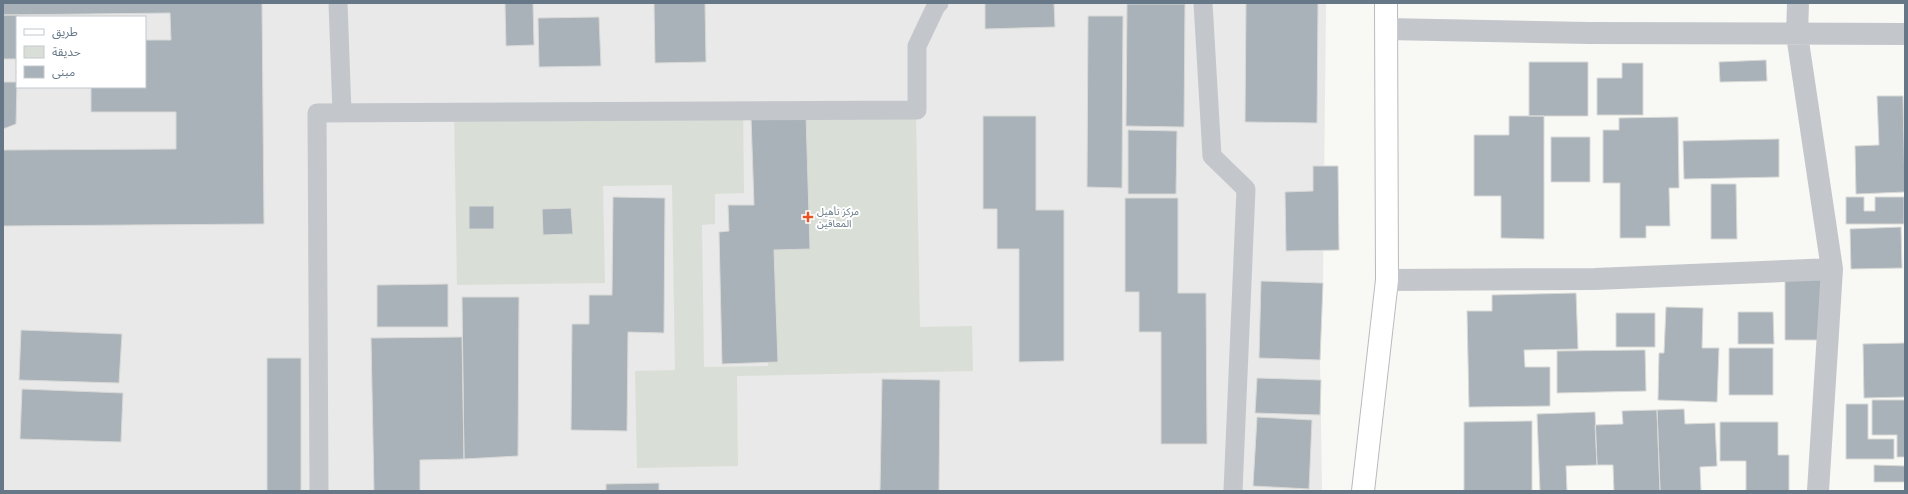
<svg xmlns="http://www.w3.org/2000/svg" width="1908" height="494" viewBox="0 0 1908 494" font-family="Raleway,'Noto Sans Arabic',sans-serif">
<rect width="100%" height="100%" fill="#f8f8f5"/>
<!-- built -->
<path fill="#e8e9e8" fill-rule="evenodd" d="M3 3H1326L1323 283 1320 360 1322 491H3ZM17 17H145V87H17Z"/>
<!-- green -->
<path fill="#d9dfd6" d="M743 106 744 193 715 194V224L702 225 704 367 768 366 767 245 803 118 916 116 920 327 972 326 973 371 737 376 738 466 637 468 635 371 675 370 672 185 603 186 605 283 457 285 454 111Z"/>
<!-- building -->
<path fill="#a9b2b8" stroke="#d9d9d7" d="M3 3H262L264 224 3 226V150L176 149V112H91V87H145V40H171L170 13 3 15Z
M505 3H533L534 45 506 46Z
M654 3H705L706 62 655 63Z
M985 3H1054L1055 27 985 29Z
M1246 3H1318L1317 123 1245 122Z
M1127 4H1185L1184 127 1126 126Z
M3 15H18L17 59H3Z
M1088 16H1123L1122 188 1087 187Z
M599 17 601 66 539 67 538 18Z
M1766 60 1767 81 1720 82 1719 62Z
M1529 62H1588V116H1529Z
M1622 63H1643V115H1597V78H1622Z
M3 82H17L16 124 3 129Z
M1877 96H1903L1905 192 1856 194 1855 146 1879 145Z
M806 115 810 249 774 250 778 362 722 364 719 232 729 231 728 205H754L751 117Z
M983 116H1036V210H1064V361L1019 362V249H997V209H983Z
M1509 116H1544V239L1501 238V196H1474V135H1509Z
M1678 117 1679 188H1669L1670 226H1646V238H1620V183H1603V130H1619V118Z
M1128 130 1177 131 1176 194H1128Z
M1551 137H1590V182H1551Z
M1779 139V177L1684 179 1683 141Z
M1313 166H1338L1339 250 1286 251 1285 192 1313 191Z
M1711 184H1736L1737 239H1711Z
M613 197 665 198 664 333 628 332 627 431 571 430 572 324H589V295H612Z
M1846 197H1864V211H1875V197H1904V224H1846Z
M1125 198H1178V293H1206L1207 444H1161V332H1139V292H1125Z
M469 206H494V229H469Z
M571 208 573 234 543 235 542 209Z
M1901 227 1902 268 1851 269 1850 229Z
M1785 279H1823V340H1785Z
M1261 281 1323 283 1320 360 1259 358Z
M448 284V327H377V285Z
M1576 293 1578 349 1524 350 1525 367H1550V406L1469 407 1467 311H1492V295Z
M462 297H519L518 456 464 459Z
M1666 307 1703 308 1702 348H1719L1717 402 1658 400 1659 353H1664Z
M1738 312H1773L1774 344H1738Z
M1616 313H1655V347H1616Z
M21 330 122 334 119 383 19 380Z
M462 337 464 459 420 460V491H374L371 338Z
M1905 343V397L1864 398 1863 344Z
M1729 348H1773V395H1729Z
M1645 350 1646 391 1557 393V351Z
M267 358H301V491H267Z
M1257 378 1321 380 1320 415 1255 413Z
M882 379 940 380 939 491H880Z
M22 389 123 393 121 442 20 439Z
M1872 400H1905V457H1897V435H1872Z
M1846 404H1868V439H1894V459H1846Z
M1684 409 1685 424 1715 423 1717 466 1700 467 1701 491H1660L1657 410Z
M1657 410 1660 491H1614L1613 465H1597L1595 425 1623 424 1622 411Z
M1595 412 1597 465 1566 466 1567 491H1540L1537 414Z
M1257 417 1312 420 1309 489 1253 486Z
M1532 421V491H1464V422Z
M1720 422H1778V455H1789V491H1746V461H1720Z
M1874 465 1905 466V482H1874Z
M659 483V491H606V484Z"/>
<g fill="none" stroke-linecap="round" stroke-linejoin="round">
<!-- primary casing -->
<g stroke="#b6bbbe" stroke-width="24">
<path id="primary" d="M1363 491 1387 280 1386 3"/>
</g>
<!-- service -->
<path stroke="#c3c7cb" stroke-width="19" d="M338 3 342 113
M1203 3 1212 156 1246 189 1233 491
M319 491 317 113 917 110V46L936 6 939 3"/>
<!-- minor -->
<path stroke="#c3c7cb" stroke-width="22" d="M1798 3 1797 35 1832 269 1818 491
M1386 29 1589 33 1905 34
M1387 280 1595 279 1832 269"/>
<!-- primary -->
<use href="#primary" stroke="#fff" stroke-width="22"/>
</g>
<!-- markers -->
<path fill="#e85425" stroke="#fff" stroke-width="1.5" d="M806 211h4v4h4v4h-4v4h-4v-4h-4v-4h4z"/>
<g text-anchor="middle" stroke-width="4" stroke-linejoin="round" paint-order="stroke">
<!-- poi labels -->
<g font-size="10" fill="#667887" stroke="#fff" text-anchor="start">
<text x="817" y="215">مركز تأهيل<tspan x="817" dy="12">المعاقين</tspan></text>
</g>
</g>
<!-- border -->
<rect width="1908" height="494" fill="none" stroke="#667887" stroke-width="8"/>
<!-- legend -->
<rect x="16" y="16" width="130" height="72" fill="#ffffff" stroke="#c2c9cf"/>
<rect x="24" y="29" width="20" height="6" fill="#ffffff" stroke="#c2c9cf"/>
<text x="52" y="36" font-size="12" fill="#667887">طريق</text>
<rect x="24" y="46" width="20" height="12" fill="#d9dfd6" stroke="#c2c9cf"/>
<text x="52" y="56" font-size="12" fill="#667887">حديقة</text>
<rect x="24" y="66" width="20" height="12" fill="#a9b2b8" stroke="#c2c9cf"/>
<text x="52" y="76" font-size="12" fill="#667887">مبنى</text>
</svg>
